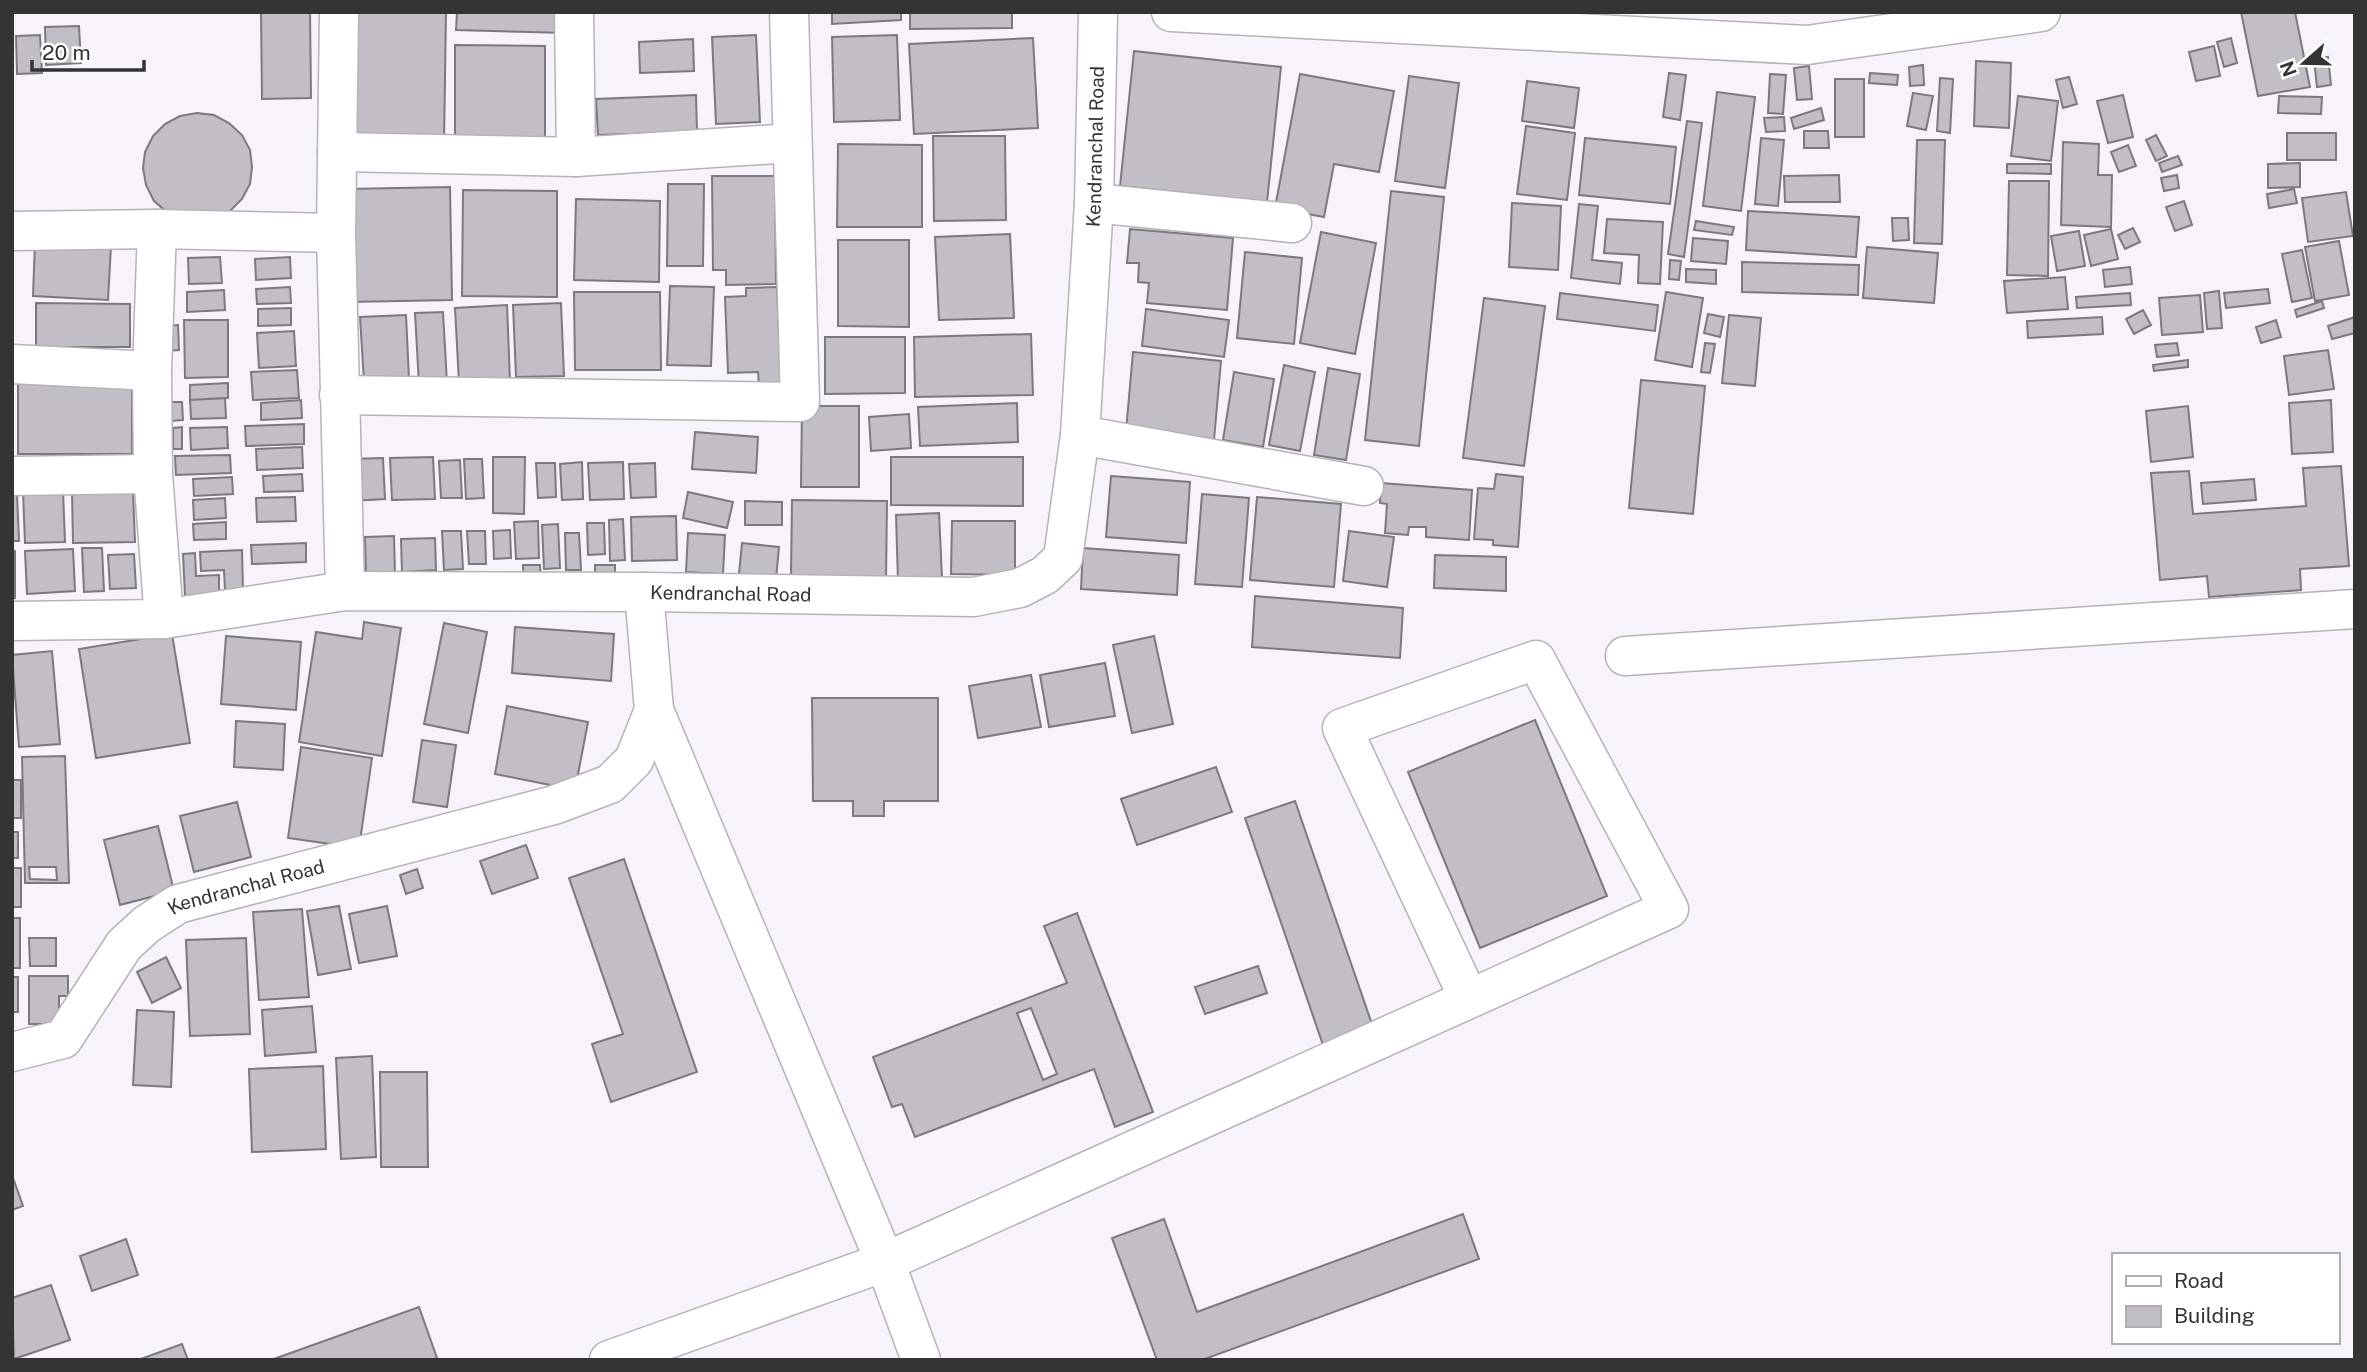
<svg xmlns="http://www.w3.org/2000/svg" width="2367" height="1372" viewBox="0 0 2367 1372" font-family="'Public Sans',sans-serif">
<rect width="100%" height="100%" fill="#f8f3fb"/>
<!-- building -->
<path fill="#c3bec6" stroke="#7d787f" stroke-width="2" fill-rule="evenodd" d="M261 12H310L311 98 262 99Z
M356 12H446L444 145 355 144Z
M457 12H568L567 33 456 30Z
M832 12H901V20L832 24Z
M910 12H1012V28L910 29Z
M2241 12H2295L2310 87 2258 96Z
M79 26 81 63 46 65 45 27Z
M40 35 42 73 17 74 16 36Z
M756 35 760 122 716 124 712 37Z
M897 35 900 120 834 122 832 37Z
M1033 38 1038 128 914 134 909 44Z
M2231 38 2237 63 2224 67 2217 42Z
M693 39 694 71 640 73 639 42Z
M455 45 545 46V143L455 142Z
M2214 46 2220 76 2196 81 2189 52Z
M1134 51 1281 67 1267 202 1120 186Z
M2328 57 2331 85 2317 87 2314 59Z
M1976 61 2011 63 2009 128 1974 126Z
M1923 65 1924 85 1910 86 1909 67Z
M1809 66 1812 99 1797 100 1794 68Z
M1669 73 1686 75 1680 120 1663 117Z
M1870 73 1898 75 1897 85 1869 83Z
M1300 74 1394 91 1379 172 1334 164 1324 217 1275 208Z
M1770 74 1786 75 1783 114 1768 113Z
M1409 76 1459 83 1445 188 1395 181Z
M2069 77 2077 104 2063 108 2056 80Z
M1940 78 1953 79 1950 133 1937 131Z
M1835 79H1864V137H1835Z
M1527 81 1579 88 1574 128 1522 121Z
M1717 92 1755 97 1741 211 1703 206Z
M1913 93 1933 96 1926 130 1907 126Z
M696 95 697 132 598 135 596 99Z
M2123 95 2133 137 2108 143 2097 101Z
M2018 96 2058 101 2051 161 2011 156Z
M2279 96 2322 97 2321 114 2278 113Z
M1821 108 1824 120 1794 129 1791 118Z
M197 113 214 115 229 123 242 135 250 150 252 167 250 184 242 199 230 211 216 220 167 212 154 201 146 185 143 168 145 152 153 136 165 124 180 116Z
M1784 117 1785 131 1766 132 1764 118Z
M1687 121 1702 123 1684 257 1668 254Z
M1526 126 1575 133 1567 200 1517 194Z
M1804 131H1828L1829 148H1804Z
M2287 133H2336V160H2287Z
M2156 135 2167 156 2156 161 2146 140Z
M933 136H1005L1006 220 934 221Z
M1585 138 1676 147 1670 204 1579 195Z
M1761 138 1784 140 1778 206 1755 204Z
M1917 140H1945L1942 244 1914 243Z
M2063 142 2099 144 2098 175H2112L2111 227 2061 225Z
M838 144 922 145V227H837Z
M2128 145 2136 166 2119 172 2111 152Z
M2178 156 2182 165 2162 172 2159 163Z
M2300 163V187L2268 188V164Z
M2007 164H2051V174L2007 173Z
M1839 175 1840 202H1785L1784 176Z
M2177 175 2179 188 2164 191 2161 178Z
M712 176H775L776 284 726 285V270H713Z
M2009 181H2049L2048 276 2007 275Z
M668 184H704L703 266H667Z
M450 187 452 300 348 302 346 189Z
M2294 189 2297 203 2269 208 2267 194Z
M463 190 557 191V297L462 296Z
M1391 191 1444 197 1419 446 1365 440Z
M2346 192 2353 236 2308 242 2302 198Z
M576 199 660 201 659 282 574 280Z
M2184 201 2192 225 2175 231 2166 207Z
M1512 203 1561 206 1558 270 1509 267Z
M1579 204 1598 206 1592 260 1622 263 1620 284 1571 278Z
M1748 211 1859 217 1856 257 1746 250Z
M1892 218H1908L1909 240 1893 241Z
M1607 219 1663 222 1660 284 1638 283 1639 255 1604 253Z
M1696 221 1734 227 1732 235 1694 230Z
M2133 228 2140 242 2125 249 2118 235Z
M1130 229 1233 238 1227 310 1147 303 1149 283 1138 282 1139 263H1127Z
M2111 229 2118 259 2091 266 2084 235Z
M2079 231 2085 266 2057 271 2051 236Z
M1321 232 1376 243 1355 354 1300 343Z
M1010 234 1014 318 939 320 935 237Z
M1693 238 1728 241 1726 264 1691 261Z
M838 240H909V327L838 326Z
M2339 241 2349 295 2315 301 2305 247Z
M35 242 111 246 108 300 33 296Z
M1867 247 1938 253 1934 303 1863 298Z
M2302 250 2312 298 2292 302 2282 254Z
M1245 252 1302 258 1294 344 1237 338Z
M220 257 222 283 189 284 188 258Z
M290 257 291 278 256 280 255 259Z
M1670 260 1681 261 1679 280 1669 279Z
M1742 262 1859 265 1858 295 1742 292Z
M2130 267 2132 284 2105 287 2103 270Z
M1686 269 1716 270V284L1686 282Z
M2065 277 2068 309 2007 313 2004 281Z
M670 286 714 287 711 366 667 365Z
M290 287 291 303 257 304 256 289Z
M777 287 781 384 759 385 758 372 728 373 725 297 746 296V288Z
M2268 289 2270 303 2226 308 2224 293Z
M224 290 225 310 187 312V292Z
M2219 291 2222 328 2207 329 2204 293Z
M574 292H660L661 370H575Z
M1666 292 1703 298 1692 367 1655 360Z
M1560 293 1658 305 1655 331 1557 319Z
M2130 293 2131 305 2077 308 2076 297Z
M2200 295 2203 332 2162 335 2159 298Z
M1484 298 1545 306 1524 466 1463 458Z
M2322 301 2324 308 2297 317 2295 310Z
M36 303 130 304V347H36Z
M561 303 564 376 516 377 513 305Z
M507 305 510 381 459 383 455 308Z
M291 308V325L258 326V309Z
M1146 309 1229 320 1224 357 1142 346Z
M2143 310 2151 325 2134 334 2126 319Z
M443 312 447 383 419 385 415 313Z
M1708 314 1724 317 1720 337 1704 333Z
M406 315 409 379 364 381 360 317Z
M1729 315 1761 318 1755 386 1722 383Z
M2102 317 2103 334 2028 338 2027 321Z
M2355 317V333L2332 339 2328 326Z
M184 320H228V377L185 378Z
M2276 320 2281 337 2261 343 2256 327Z
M178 325 179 350 167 351 166 326Z
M294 331 296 366 259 368 257 333Z
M1031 334 1033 395 915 397 914 337Z
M825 337H905V393L825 394Z
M1705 343 1715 344 1710 373 1701 372Z
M2177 343 2179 355 2157 357 2155 345Z
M2328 350 2334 389 2289 395 2284 356Z
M1133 352 1221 361 1214 440 1126 431Z
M2188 360V367L2154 371 2153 365Z
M1284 365 1315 372 1300 451 1269 445Z
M1328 368 1360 374 1346 460 1314 455Z
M297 370 299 398 253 400 251 372Z
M18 371H132V454H18Z
M1234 372 1274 379 1263 447 1223 440Z
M1641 380 1705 386 1693 514 1629 508Z
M228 383V398L190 400V385Z
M225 398 226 418 191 419 190 400Z
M301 400 302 418 261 420V403Z
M2331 400 2333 452 2292 454 2289 403Z
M169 402H182L183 420 170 421Z
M1017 403 1018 442 920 446 918 407Z
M802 406H859V487H801Z
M2188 406 2193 457 2151 462 2146 411Z
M909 414 911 448 871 451 869 417Z
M304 424V444L246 446 245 426Z
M182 427V449H173V428Z
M227 427 228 448 191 450 190 428Z
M695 432 758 437 756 473 692 469Z
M302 447 303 468 257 470 256 449Z
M230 455 231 473 176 475 175 456Z
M433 457 435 499 392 500 390 458Z
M493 457H525L524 514 493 513Z
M891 457H1023V506L891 505Z
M383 458 385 499 352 501 350 459Z
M464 459H482L484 498 466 499Z
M460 460 462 498H441L439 461Z
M582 462 583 499 562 500 560 464Z
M623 462 624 499 590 500 588 463Z
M536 463H555L556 497 538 498Z
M655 463 656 497 631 498 629 464Z
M2341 466 2349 566 2300 569 2301 590 2209 597 2207 576 2160 580 2151 473 2189 471 2193 514 2306 506 2303 468Z
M302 474 303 491 264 492 263 476Z
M1496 474 1523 477 1518 547 1493 545V540L1474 539 1478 488 1494 489Z
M1111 476 1190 482 1186 543 1106 537Z
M232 477 233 494 194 496 193 479Z
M2254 479 2256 500 2203 504 2201 483Z
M1381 483 1472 490 1469 540 1426 537V527H1409L1408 535 1385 533 1387 504 1380 503Z
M63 490 65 542 25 543 23 491Z
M133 492 135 542 73 543 72 493Z
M688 492 733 502 727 528 683 518Z
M12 493H17L19 541H12Z
M1202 494 1249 498 1242 587 1195 584Z
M295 497 296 521 257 522 256 498Z
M1257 497 1341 504 1334 587 1250 580Z
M225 498 226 518 194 520 193 500Z
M792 500 887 501 886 578 791 577Z
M745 501 782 502V525H745Z
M939 513 942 578 898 581 896 515Z
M676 516 677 560 632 561 631 517Z
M623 519 625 560 610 561 609 520Z
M538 521 539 558 516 559 514 522Z
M952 521H1015V575L951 574Z
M226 522V539L194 540 193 524Z
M587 523H604L605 554 588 555Z
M558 524 560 568 544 569 542 525Z
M510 530 511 558 494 559 493 531Z
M442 531H461L463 569 444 570Z
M467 531H485L486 564H469Z
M1349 531 1394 537 1387 587 1343 581Z
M565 533H579L581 570H566Z
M688 533 725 535 723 574 686 572Z
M394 536 395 574 366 575 365 537Z
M435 538 436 570 402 572 401 539Z
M306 543V562L252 564 251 545Z
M742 543 779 547 776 579 739 574Z
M82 548H102L104 591 84 592Z
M1083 548 1179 555 1177 595 1081 589Z
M73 549 75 591 27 594 25 551Z
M242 550 243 590 225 591 224 570 201 571 200 552Z
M12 551H15V598H12Z
M195 553 196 576 219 575V594L185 596 183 554Z
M134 554 136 588 110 589 108 555Z
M1435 555 1506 557V591L1434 588Z
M523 565H540L541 584H524Z
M595 565H615V578H595Z
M1255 596 1403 608 1400 658 1252 647Z
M364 622 401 628 382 756 299 742 316 632 362 639Z
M444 623 487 632 468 733 424 724Z
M515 627 614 634 611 681 512 673Z
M172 634 190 743 96 758 79 649Z
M226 636 301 642 296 710 221 704Z
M1154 636 1173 724 1132 733 1113 645Z
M52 651 60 744 19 747 12 655Z
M1105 663 1115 716 1049 727 1040 675Z
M1031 675 1041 727 978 738 969 686Z
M812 698H938V801H884V816H853V801H813Z
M507 706 588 722 575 790 495 774Z
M1535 720 1607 896 1480 948 1408 772Z
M236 721 285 724 283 770 234 767Z
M422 740 456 745 447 807 413 802Z
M301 747 372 758 359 848 288 838Z
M65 756 69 883H25L22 757Z
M1216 767 1232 812 1137 845 1121 799Z
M12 780H21V818H12Z
M1295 801 1373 1027 1323 1045 1245 818Z
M237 802 251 857 194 872 180 816Z
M158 826 174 891 120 905 104 840Z
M12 832H18V858H12Z
M526 845 538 878 492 894 480 861Z
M624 859 697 1072 611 1102 592 1044 623 1034 569 878Z
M29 867H56L57 880 30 879Z
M12 868H21V907H12Z
M417 869 423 888 406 894 400 875Z
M339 906 351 969 318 975 307 911Z
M387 906 397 956 359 963 349 914Z
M302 909 309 997 259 1000 253 912Z
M1077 913 1153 1112 1115 1127 1094 1069 915 1137 902 1104 892 1107 873 1057 1067 983 1044 926ZM1031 1008 1057 1074 1043 1080 1017 1013Z
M12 918H20V968H12Z
M29 938H56V966H30Z
M246 938 250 1034 190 1036 186 940Z
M166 957 181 988 152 1003 137 972Z
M1258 966 1267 993 1205 1014 1195 987Z
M29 976H68V996H59V1024H29Z
M12 977H18V1012H12Z
M312 1006 316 1052 265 1056 262 1010Z
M137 1010 174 1012 171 1087 133 1085Z
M372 1056 376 1157 341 1159 336 1058Z
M323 1066 326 1149 252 1152 249 1069Z
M380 1072H427L428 1167H381Z
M12 1175 23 1206 12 1210Z
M1463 1214 1479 1259 1202 1360H1157L1112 1238 1164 1219 1197 1312Z
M126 1239 138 1275 92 1291 80 1256Z
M51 1285 70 1340 14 1359 12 1298Z
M419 1307 437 1358 432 1360H271Z
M182 1344 188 1360H138Z"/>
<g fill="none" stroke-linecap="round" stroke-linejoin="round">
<!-- minor casing -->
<g stroke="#b7b2ba" stroke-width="41">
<g id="minor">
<path d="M339 12 336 233 345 591"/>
<path d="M574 12 576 157"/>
<path d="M1171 12 1807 45 2041 12"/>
<path d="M337 152 576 157 792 143"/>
<path d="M1094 203 1292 223"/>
<path d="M157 229 152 371 153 474 164 619"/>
<path d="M12 231 157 229 336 233"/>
<path d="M12 364 152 371"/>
<path d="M339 395 800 402 789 12"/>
<path d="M1080 435 1364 486"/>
<path d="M12 476 153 474"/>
<path id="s1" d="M12 621 164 619 345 591 644 592 974 597 1020 588 1045 575 1063 558 1080 435 1094 203 1098 12"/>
<path d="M1625 656 2355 609"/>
<path d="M654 710 885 1262 921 1360"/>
<path id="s2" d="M12 1052 63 1039 124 945 147 924 178 904 554 805 610 784 634 760 654 710 644 592"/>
<path d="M609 1360 885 1262 1669 909 1536 660 1342 728 1469 999"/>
</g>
</g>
<!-- minor -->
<use href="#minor" stroke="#fff" stroke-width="38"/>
</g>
<g text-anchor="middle" stroke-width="7" stroke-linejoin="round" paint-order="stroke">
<!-- street labels -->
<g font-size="19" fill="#353336" stroke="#fff">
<text dy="7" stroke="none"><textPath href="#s1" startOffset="1477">Kendranchal Road</textPath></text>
<text dy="7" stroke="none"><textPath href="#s1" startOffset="721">Kendranchal Road</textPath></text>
<text dy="7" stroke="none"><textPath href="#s2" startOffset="303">Kendranchal Road</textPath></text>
</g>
</g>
<!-- border -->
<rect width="2367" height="1372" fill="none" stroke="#353336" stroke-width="28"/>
<!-- legend -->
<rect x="2112" y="1253" width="228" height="91" fill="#ffffff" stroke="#aeadaf" stroke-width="2"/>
<rect x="2126" y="1276" width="35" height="10" fill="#ffffff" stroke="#aeadaf" stroke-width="2"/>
<text x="2174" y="1288" font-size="21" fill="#353336">Road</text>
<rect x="2126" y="1306" width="35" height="21" fill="#c3bec6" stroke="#aeadaf" stroke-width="2"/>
<text x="2174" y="1323" font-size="21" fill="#353336">Building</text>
<!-- north arrow -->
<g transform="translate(2304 63) rotate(250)" stroke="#ffffff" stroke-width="5" paint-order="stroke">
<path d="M0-5L12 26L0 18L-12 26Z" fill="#353336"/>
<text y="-10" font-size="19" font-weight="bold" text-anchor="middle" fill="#353336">N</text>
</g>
<!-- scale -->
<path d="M32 60v10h112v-10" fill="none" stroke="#353336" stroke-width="3.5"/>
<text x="42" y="60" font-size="21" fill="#353336" stroke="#ffffff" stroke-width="5" paint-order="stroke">20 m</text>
</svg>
